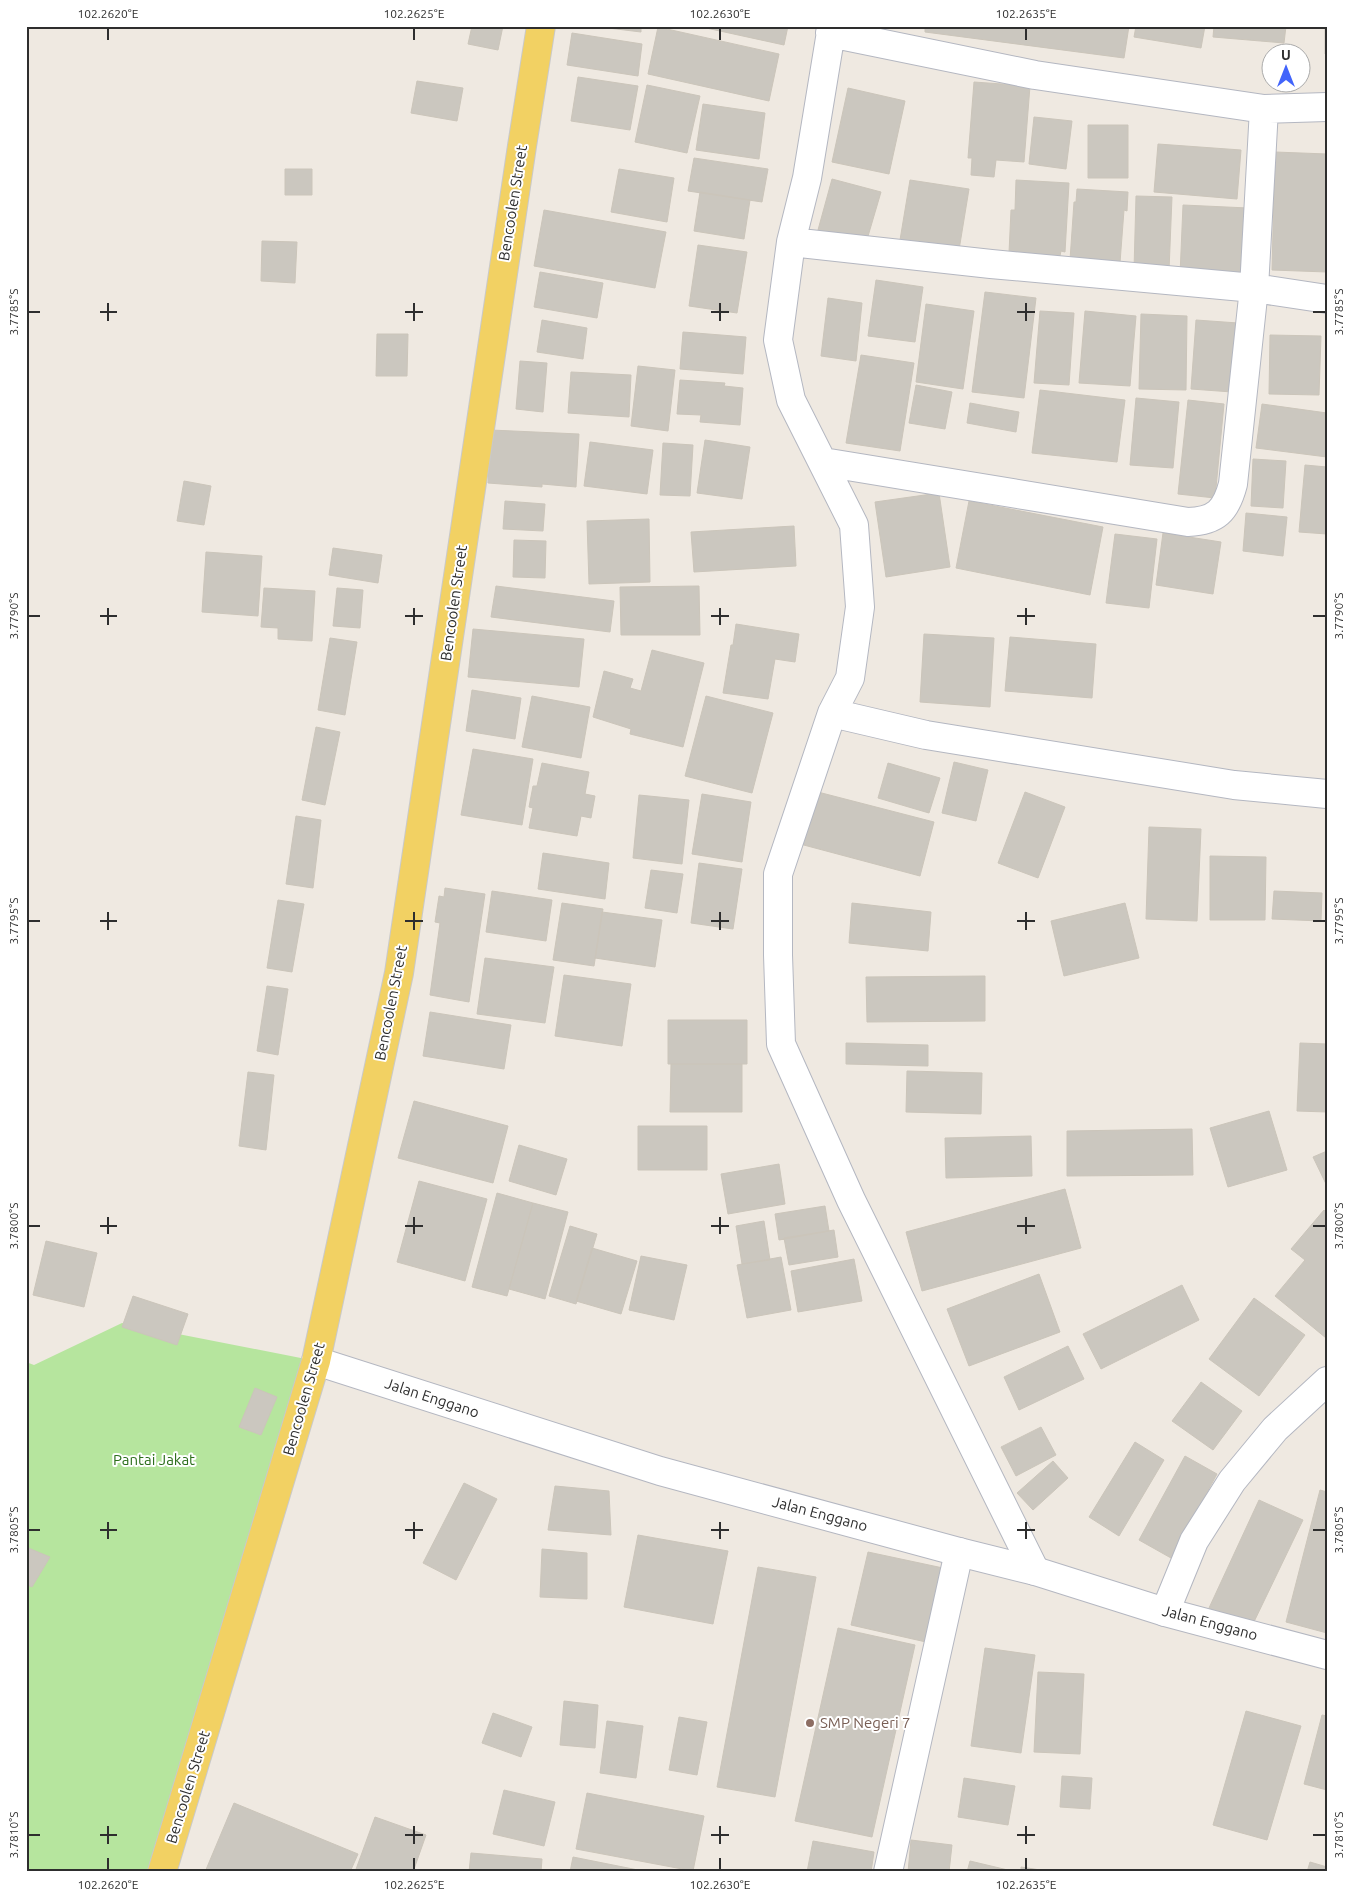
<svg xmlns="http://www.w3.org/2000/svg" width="1353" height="1898" viewBox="0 0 1353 1898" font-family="Ubuntu,sans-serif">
<rect width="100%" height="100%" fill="#efe9e1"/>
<!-- green -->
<path fill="#b6e59e" d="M122 1323 316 1361 162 1872H26V1362L34 1365Z"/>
<!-- building -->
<path fill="#cbc7bf" stroke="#cbc5ba" d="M472 26H503L498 50 468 44Z
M592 26H641V32Z
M697 26H788L784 45Z
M925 26H1129L1124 58 925 32Z
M1136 26H1205L1201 48 1134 37Z
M1214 26H1286L1284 43 1213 37Z
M1325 26H1327V54H1325Z
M658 27 779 54 769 101 648 74Z
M572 33 642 44 638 76 567 65Z
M578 77 638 86 630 130 571 121Z
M417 81 463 88 457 121 411 113Z
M974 82 1030 86 1024 162 996 160 994 177 971 175 972 158H968Z
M647 85 700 96 687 153 635 142Z
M848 88 905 101 889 174 832 162Z
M703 104 765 113 759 159 696 150Z
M1034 117 1072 121 1066 169 1029 164Z
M1088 125H1128V178H1088Z
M1158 144 1241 150 1237 199 1154 192Z
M1275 152 1327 154V272L1272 270Z
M694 158 768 169 762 202 688 191Z
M285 169H312V195H285Z
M619 169 674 178 667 222 611 212Z
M832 179 881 192 866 243 818 230Z
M910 180 969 189 959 250 900 240Z
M1016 180 1069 183 1065 252 1061 251 1060 256 1009 253 1011 210H1015Z
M1077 189 1128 192 1127 211 1124 210 1120 263 1070 260 1074 202H1076Z
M700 192 750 200 744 239 694 231Z
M1136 196 1172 197 1169 271 1134 270Z
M1183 205 1248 208 1245 278 1180 275Z
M544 210 666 232 655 288 534 266Z
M262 241 297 242 295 283 261 281Z
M698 245 747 252 737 313 689 306Z
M540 272 603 283 597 318 534 307Z
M876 280 923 287 915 342 868 336Z
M985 292 1036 298 1024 398 972 392Z
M828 298 862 303 856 361 821 356Z
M926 304 974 311 963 389 916 382Z
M1040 311 1074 313 1069 385 1034 383Z
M1085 311 1136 316 1130 386 1079 383Z
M1141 314 1187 316 1186 390 1139 389Z
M542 320 587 328 583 359 537 352Z
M1196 320 1238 323 1232 392 1191 389Z
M683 332 746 337 743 374 680 369Z
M377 334H408L407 376H376Z
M1270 335 1321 336 1319 395 1269 394Z
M861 355 914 363 900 451 846 443Z
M520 361 547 363 543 412 516 409Z
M638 366 675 370 668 431 631 426Z
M571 372 631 375 629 417 568 413Z
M680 380 725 383 724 386 743 388 740 425 700 422 701 415 677 414Z
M916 385 952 392 945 429 909 423Z
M1040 390 1125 400 1117 462 1032 453Z
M1136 398 1179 402 1173 468 1130 465Z
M1188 400 1224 404 1215 498 1178 494Z
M970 403 1019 412 1016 432 967 423Z
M1262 404 1327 413V457L1256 448Z
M491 430 579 434 576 487 542 484V487L488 483Z
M705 440 750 447 742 499 697 493Z
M590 442 653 450 647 494 584 486Z
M663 443 693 445 690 496 660 495Z
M1253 459 1286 461 1283 508 1251 506Z
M1305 465 1327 467V534L1299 532Z
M184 481 211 486 204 525 177 521Z
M939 493 950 567 886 577 875 502Z
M505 501 545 504 543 531 503 529Z
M969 501 1103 527 1090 595 956 568Z
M1246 513 1287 517 1283 556 1243 551Z
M649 519 650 582 589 584 587 521Z
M794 526 796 566 694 572 691 532Z
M1163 533 1221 542 1213 594 1156 585Z
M1115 534 1157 539 1149 608 1106 603Z
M514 540 546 541 545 578 513 577Z
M333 548 382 555 378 583 329 575Z
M206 552 262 556 258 616 202 612Z
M496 586 614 601 610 632 491 617Z
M699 586 700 635H621L620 587Z
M264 588 315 591 312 641 278 639V628L261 627Z
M337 588 363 590 360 628 333 626Z
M736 624 799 634 795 662 775 659 768 699 723 693 731 645H733Z
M473 629 584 639 579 687 468 677Z
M924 634 994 638 990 707 920 702Z
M1010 637 1096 644 1092 698 1005 691Z
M330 638 357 642 345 715 318 710Z
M652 650 704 663 683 747 630 734 631 729 593 717 604 671 633 679 630 688 641 691Z
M472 690 521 698 515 739 466 731Z
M532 696 590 707 581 758 522 747Z
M706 696 773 713 752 793 685 776Z
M316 727 340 732 325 805 302 800Z
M473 749 533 759 522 825 461 815Z
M954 762 988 770 976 821 942 813Z
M542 763 589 772 585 794 595 796 591 818 581 816 577 836 529 828 533 808 529 807 533 786H537Z
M888 763 940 778 929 813 878 798Z
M814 791 934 822 920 876 800 844Z
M1025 792 1065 807 1038 878 998 863Z
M702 794 751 802 742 862 692 854Z
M639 795 689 800 682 864 633 858Z
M296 816 321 820 313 888 286 884Z
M1149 827 1201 829 1197 921 1146 919Z
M543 853 609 863 605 899 538 889Z
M1210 856 1266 857 1265 920H1210Z
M699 863 742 869 733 929 691 923Z
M651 870 683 874 677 913 645 908Z
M445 888 485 894 469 1002 430 995 440 923 435 922 439 896 444 897Z
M492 891 552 900 546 941 486 932Z
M1274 891 1322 893 1321 921 1272 919Z
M278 900 304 904 292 972 267 968Z
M562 903 603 909 594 966 553 960Z
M852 903 931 912 928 951 849 943Z
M1125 903 1139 958 1064 976 1051 921Z
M602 912 662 920 655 967 595 958Z
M485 958 554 967 545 1023 477 1014Z
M564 975 631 984 622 1046 555 1036Z
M985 976V1021L867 1022 866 977Z
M267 986 288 989 278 1055 257 1051Z
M430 1012 511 1025 504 1069 423 1056Z
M668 1020H747V1064H668Z
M846 1043 928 1045V1066L846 1064Z
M1300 1043 1327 1044V1112L1297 1111Z
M671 1064H742V1112H670Z
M907 1071 982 1073 981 1114 906 1112Z
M248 1072 274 1075 266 1150 239 1146Z
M414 1101 508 1126 493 1183 398 1158Z
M1269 1111 1287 1170 1228 1187 1210 1128Z
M638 1126H707V1170H638Z
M1192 1129 1193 1175 1067 1176V1131Z
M1031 1136 1032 1176 946 1178 945 1138Z
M519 1145 567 1159 556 1195 509 1181Z
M1327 1151V1186L1313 1157Z
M779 1164 785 1204 728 1214 721 1174Z
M419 1181 487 1199 465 1281 397 1262Z
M1065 1189 1081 1248 922 1291 906 1232Z
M497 1193 533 1203 507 1296 472 1287Z
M533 1203 568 1212 545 1299 509 1289Z
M825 1206 829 1231 779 1240 775 1214Z
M1324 1210 1327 1213 1326 1338 1275 1296 1305 1260 1291 1249Z
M764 1221 770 1260 742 1264 736 1226Z
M570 1226 597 1234 576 1304 549 1296Z
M834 1230 838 1257 789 1265 784 1238Z
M46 1241 97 1253 84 1307 33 1295Z
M592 1248 637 1261 621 1314 576 1301Z
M641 1256 687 1265 674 1320 629 1310Z
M781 1257 791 1310 747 1318 737 1265Z
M854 1259 862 1301 798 1312 791 1271Z
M1039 1274 1060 1332 969 1366 947 1309Z
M1182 1285 1199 1320 1101 1369 1083 1334Z
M133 1296 188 1314 177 1345 122 1327Z
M1254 1298 1305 1335 1259 1396 1209 1359Z
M1068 1346 1084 1379 1019 1410 1004 1377Z
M1201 1382 1242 1411 1213 1450 1172 1421Z
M255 1388 277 1397 261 1435 239 1427Z
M1041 1427 1056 1455 1016 1476 1001 1447Z
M1135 1442 1164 1460 1119 1536 1089 1517Z
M1185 1456 1217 1474 1171 1558 1139 1540Z
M1053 1461 1068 1478 1033 1510 1017 1493Z
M464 1483 497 1499 456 1580 423 1563Z
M555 1486 609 1491 611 1535 548 1530Z
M1320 1490 1327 1492V1633L1286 1622Z
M1259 1500 1303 1520 1251 1628 1209 1608Z
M638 1535 728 1551 713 1624 624 1607Z
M26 1547 50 1557 32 1587 26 1584Z
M542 1549 587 1553V1599L540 1597Z
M868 1552 943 1568 926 1642 851 1625Z
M758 1567 816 1577 775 1797 717 1787Z
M838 1628 915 1645 872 1837 795 1821Z
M985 1648 1035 1655 1021 1753 971 1746Z
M1038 1672 1084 1674 1080 1754 1034 1752Z
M564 1701 598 1705 595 1748 560 1745Z
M1246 1711 1301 1726 1267 1840 1213 1825Z
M493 1713 532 1727 521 1757 482 1743Z
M1322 1715 1327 1716V1790L1304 1784Z
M679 1717 707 1722 697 1775 669 1770Z
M607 1721 643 1726 636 1778 600 1773Z
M1062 1776 1092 1778 1090 1809 1060 1807Z
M964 1778 1015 1786 1008 1825 958 1817Z
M504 1790 555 1802 544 1846 493 1834Z
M587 1793 704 1816 693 1871 576 1849Z
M234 1803 358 1854 350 1872H205Z
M375 1817 426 1835 413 1872H355Z
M911 1840 952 1845 949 1872H908Z
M813 1841 874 1852 871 1872H807Z
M471 1853 542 1859 541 1872H469Z
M573 1857 648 1872H570Z
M970 1861 1012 1871 967 1872Z
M1310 1862 1327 1867V1872H1307Z
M1021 1867 1053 1872H1021Z"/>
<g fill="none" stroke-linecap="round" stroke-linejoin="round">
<!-- minor casing -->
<g stroke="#b4b7c1" stroke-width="30">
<path id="minor" d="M832 26 807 178 791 242 778 340 791 400 854 525 860 607 850 678 832 713 778 874V955L781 1044 851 1200 1035 1571
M830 33 1035 75 1264 109 1327 107
M791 242 991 264 1254 288 1327 299
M823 462 1188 522C1216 521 1226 511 1233 484L1254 288 1264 109
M832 713 926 735 1234 785 1327 794
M1165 1612 1194 1541 1232 1481 1275 1429 1327 1381
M888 1872 959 1552"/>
</g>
<!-- tertiary casing -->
<g stroke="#b4b7c1" stroke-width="30">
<path id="tertiary" d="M316 1361 660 1471 959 1552 1035 1571 1165 1612 1327 1655"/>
</g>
<!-- primary casing -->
<g stroke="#c9c9c9" stroke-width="30">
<path id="primary" d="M162 1872 316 1361 399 973 522 146 541 26"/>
</g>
<!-- minor -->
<use href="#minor" stroke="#fff" stroke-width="28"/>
<!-- tertiary -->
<use href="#tertiary" stroke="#fff" stroke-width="28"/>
<!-- primary -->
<use href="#primary" stroke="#f2d163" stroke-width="28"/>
</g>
<!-- ticks -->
<path fill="none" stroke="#2e2e2e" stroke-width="2" d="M108 28V40M414 28V40M720 28V40M1026 28V40M108 303V321M414 303V321M720 303V321M1026 303V321M28 312H40M100 312H117M405 312H423M711 312H729M1017 312H1035M1313 312H1326M108 608V625M414 608V625M720 608V625M1026 608V625M28 616H40M100 616H117M405 616H423M711 616H729M1017 616H1035M1313 616H1326M108 912V930M414 912V930M720 912V930M1026 912V930M28 921H40M100 921H117M405 921H423M711 921H729M1017 921H1035M1313 921H1326M108 1217V1234M414 1217V1234M720 1217V1234M1026 1217V1234M28 1226H40M100 1226H117M405 1226H423M711 1226H729M1017 1226H1035M1313 1226H1326M108 1522V1539M414 1522V1539M720 1522V1539M1026 1522V1539M28 1530H40M100 1530H117M405 1530H423M711 1530H729M1017 1530H1035M1313 1530H1326M108 1826V1844M414 1826V1844M720 1826V1844M1026 1826V1844M28 1835H40M100 1835H117M405 1835H423M711 1835H729M1017 1835H1035M1313 1835H1326M108 1858V1870M414 1858V1870M720 1858V1870M1026 1858V1870"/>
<!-- markers -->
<circle fill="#8d6e63" stroke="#fff" stroke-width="2" cx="810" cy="1723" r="5"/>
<g text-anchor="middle" stroke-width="4" stroke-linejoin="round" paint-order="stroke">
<!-- street labels -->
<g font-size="15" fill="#2e2e2e" stroke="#fff">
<text transform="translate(513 203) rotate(-81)" y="5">Bencoolen Street</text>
<text transform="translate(454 603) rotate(-82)" y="5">Bencoolen Street</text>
<text transform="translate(391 1003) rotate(-79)" y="5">Bencoolen Street</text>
<text transform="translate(432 1398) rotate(18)" y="5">Jalan Enggano</text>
<text transform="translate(304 1399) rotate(-74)" y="5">Bencoolen Street</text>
<text transform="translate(820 1514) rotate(15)" y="5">Jalan Enggano</text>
<text transform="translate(1210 1623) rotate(15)" y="5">Jalan Enggano</text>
<text transform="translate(188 1787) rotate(-73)" y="5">Bencoolen Street</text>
</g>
<!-- park labels -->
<g font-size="15" fill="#2c6e1b" stroke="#fff">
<text x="154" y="1465">Pantai Jakat</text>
</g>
<!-- education labels -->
<g font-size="15" fill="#785e54" stroke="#fff" text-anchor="start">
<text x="820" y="1728">SMP Negeri 7</text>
</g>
</g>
<!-- border -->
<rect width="1353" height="1898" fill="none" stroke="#ffffff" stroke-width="55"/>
<!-- north arrow -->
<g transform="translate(1286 68)"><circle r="24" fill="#ffffff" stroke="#ababab"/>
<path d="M0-4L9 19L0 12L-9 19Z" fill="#4264fb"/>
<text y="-8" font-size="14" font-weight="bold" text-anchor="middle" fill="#2e2e2e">U</text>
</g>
<rect x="28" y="28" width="1298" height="1842" fill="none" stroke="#2e2e2e" stroke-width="2"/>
<g font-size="12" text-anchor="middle" fill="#2e2e2e">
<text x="108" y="18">102.2620°E</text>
<text x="414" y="18">102.2625°E</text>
<text x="720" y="18">102.2630°E</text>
<text x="1026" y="18">102.2635°E</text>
<text transform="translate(14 312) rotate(-90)" y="4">3.7785°S</text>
<text transform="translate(1339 312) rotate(-90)" y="4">3.7785°S</text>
<text transform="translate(14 616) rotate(-90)" y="4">3.7790°S</text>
<text transform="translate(1339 616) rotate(-90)" y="4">3.7790°S</text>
<text transform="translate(14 921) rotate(-90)" y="4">3.7795°S</text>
<text transform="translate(1339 921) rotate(-90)" y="4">3.7795°S</text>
<text transform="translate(14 1226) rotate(-90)" y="4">3.7800°S</text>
<text transform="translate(1339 1226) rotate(-90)" y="4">3.7800°S</text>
<text transform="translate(14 1530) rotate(-90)" y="4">3.7805°S</text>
<text transform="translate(1339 1530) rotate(-90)" y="4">3.7805°S</text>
<text transform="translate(14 1835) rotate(-90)" y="4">3.7810°S</text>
<text transform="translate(1339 1835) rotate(-90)" y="4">3.7810°S</text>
<text x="108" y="1889">102.2620°E</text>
<text x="414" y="1889">102.2625°E</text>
<text x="720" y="1889">102.2630°E</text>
<text x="1026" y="1889">102.2635°E</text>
</g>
</svg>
